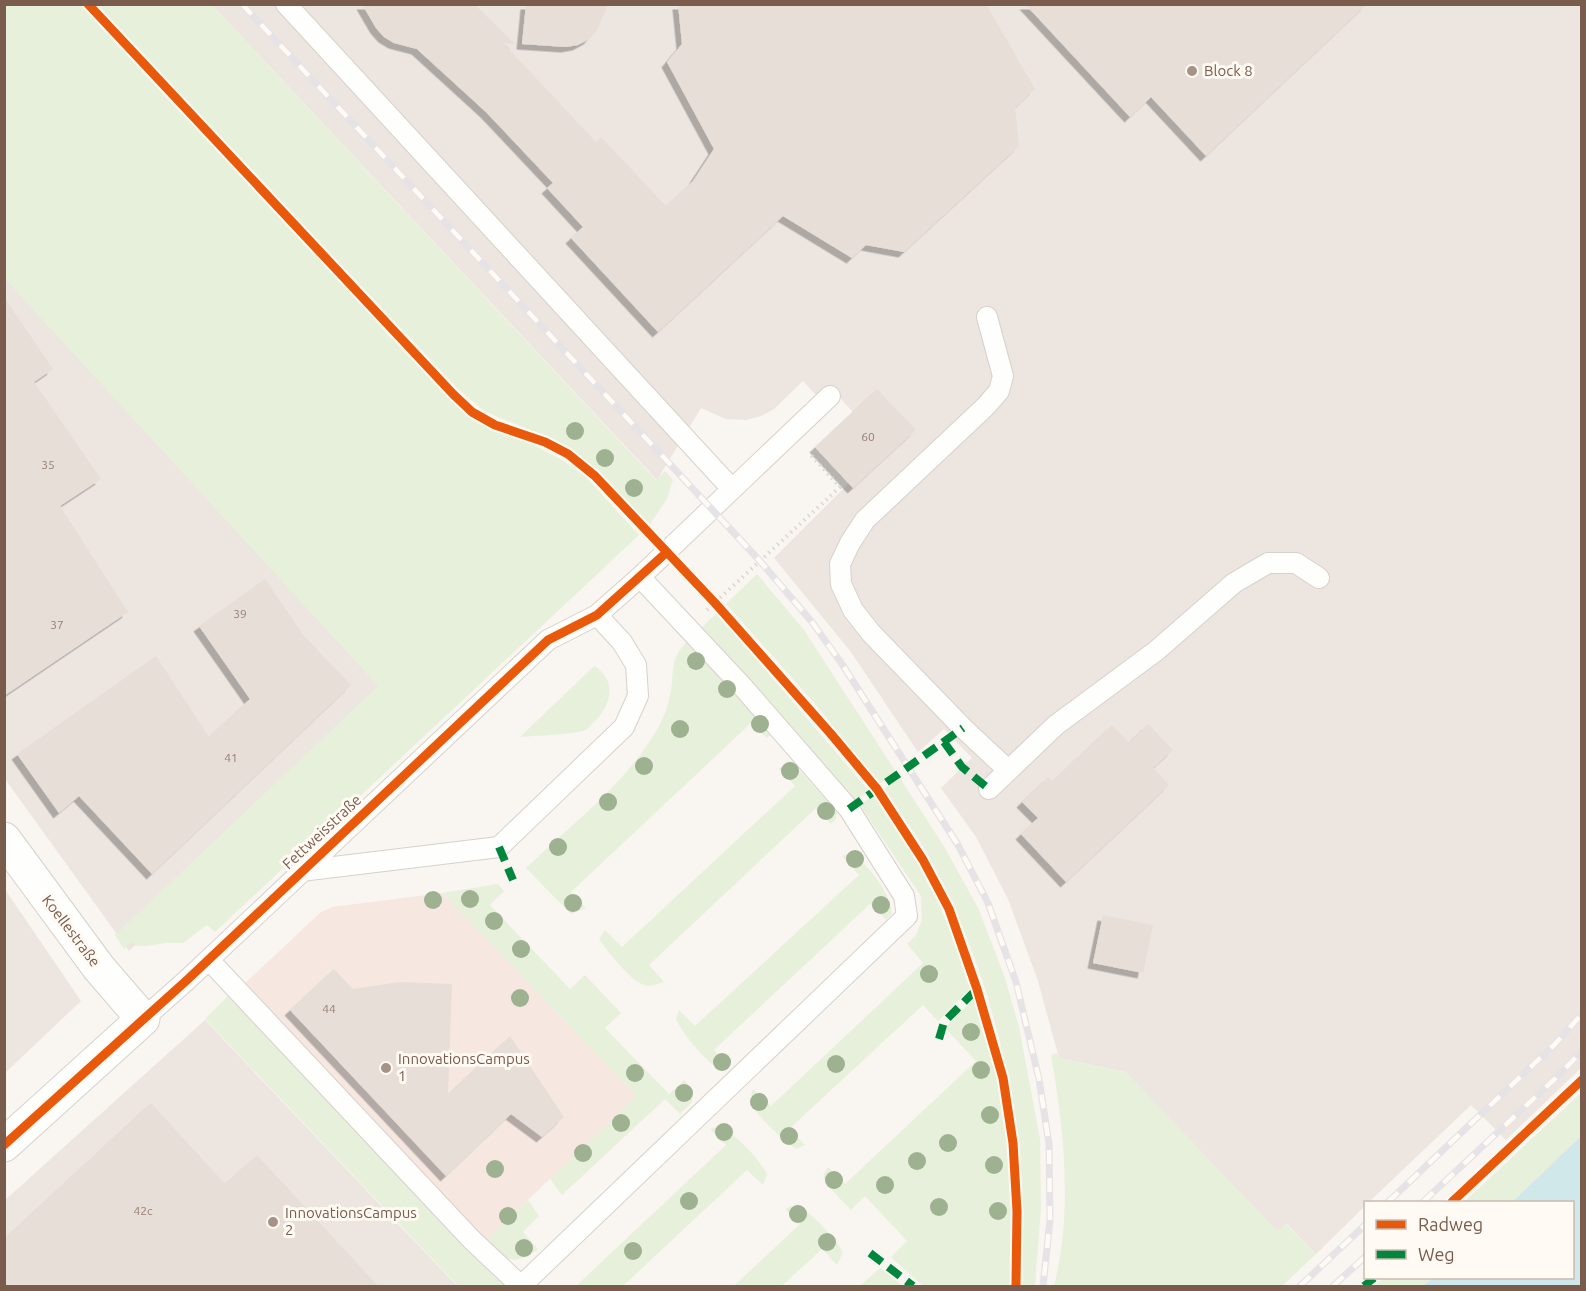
<svg xmlns="http://www.w3.org/2000/svg" width="1586" height="1291" viewBox="0 0 1586 1291" font-family="Ubuntu,sans-serif">
<defs>
<filter id="shadow"><feDropShadow dx="-5.5" dy="5.5" stdDeviation="0" flood-color="#0004"/></filter>
</defs>
<rect width="100%" height="100%" fill="#f9f5f0"/>
<!-- commercial -->
<path fill="#f6e8e1" d="M442 893 637 1096 485 1241 243 985 321 912 332 907Z"/>
<!-- industrial -->
<path fill="#ede5e0" d="M212 5H1581V1068L1506 1140 1471 1105 1369 1202H1366L1365 1206 1316 1254 1287 1224 1278 1232 1124 1072 1059 1058 1038 981 1008 899 976 837 941 788 972 758 944 729 918 752 851 652 774 558 848 484 859 419 835 392 823 403 803 381 774 409 761 416 746 420 726 419 701 408 657 480Z
M4 267 404 691 129 951 5 779Z
M4 888 81 1001 5 1073H4Z
M205 1020 457 1286H5L4 1201Z"/>
<!-- green -->
<path fill="#e7f0db" d="M5 4 80 5 464 413 492 428 530 443 562 460 586 477 639 535 215 932 207 925 183 943H165L147 946H136L132 941 124 949 115 935 378 686 5 279Z
M97 5H212L656 480 665 471 673 480 667 499 650 524 583 458 554 440 486 412 458 389Z
M757 574 804 630 896 772 879 784 817 706 726 604Z
M717 613 869 791 855 801 793 728 700 629Z
M688 641 771 727 770 735 767 738 751 723 571 892 586 908 571 914 526 868C570 826 624 785 655 733 661 724 667 710 669 699 676 675 667 660 688 641Z
M594 666C617 680 612 704 595 721 592 723 589 729 585 730 579 734 531 736 520 737Z
M791 761 837 812 836 819 831 824 816 808 649 965 664 982C655 985 648 988 640 983 629 978 606 950 599 939L605 930 622 947 795 786 779 769 784 764Z
M900 778 945 848 979 910 1005 978 1019 1027 1040 1139 1041 1207 1035 1286H1021C1024 1269 1022 1250 1023 1232 1024 1105 989 965 927 853 914 831 898 810 884 789Z
M874 795C889 817 904 838 917 861 940 901 956 944 971 988L938 1021 923 1005 789 1129 805 1145 796 1149C784 1141 751 1113 751 1098 751 1095 752 1092 753 1089L771 1106 923 963 907 944 916 935 922 920 921 896 860 805Z
M849 853H854C871 871 888 888 892 913L886 920 870 904 714 1050 730 1067 722 1071C706 1062 684 1036 676 1019L679 1010 695 1026 859 875 842 856Z
M498 884 504 891 490 905 570 989 585 975 621 1013 605 1028 669 1094 684 1080 693 1090 692 1102 680 1114 665 1099 562 1195 550 1179 637 1096 442 893Z
M229 995 506 1286H458L205 1019Z
M974 999 1000 1087 1007 1141 1012 1212V1286H923L891 1257 907 1241 865 1196 851 1210 830 1188 823 1176 828 1167 845 1184 976 1061 945 1028Z
M1057 1053 1059 1058 1127 1073 1277 1231 1286 1224 1316 1254 1282 1286H1054C1073 1211 1064 1130 1051 1055Z
M1581 1093V1136L1512 1202H1464Z
M721 1126C738 1138 757 1156 767 1174L763 1185 747 1170 623 1286H576L726 1145 710 1129Z
M528 1200 539 1216 523 1232 538 1249C514 1266 504 1262 485 1241Z
M797 1204C816 1218 831 1233 843 1252L837 1265 822 1249 782 1286H734L800 1224 785 1209Z
M880 1268 903 1286H860Z
M1384 1278H1433L1423 1286H1374Z"/>
<!-- water -->
<path fill="#d0e8ea" d="M1581 1136V1286H1423L1433 1278H1572V1202H1512Z"/>
<!-- building -->
<path fill="#e6ded7" filter="url(#shadow)" d="M362 4H474L515 44 503 43 596 142 601 137 666 206 693 181 714 149 667 62 682 44 678 4H986L1035 89 1015 108 1019 146 904 252 866 245 852 258 783 216 658 332 571 238 583 227 547 188 553 183 486 112 417 49 394 43 384 37 376 28Z
M526 4H608L597 30 589 39 578 45 566 47 522 44Z
M1025 4H1367L1206 156 1151 97 1130 117Z
M4 297 53 369 34 382 101 479 60 506 128 612 4 696Z
M877 389 916 430 853 488 815 447Z
M265 579 304 636 351 685 152 874 79 796 59 813 17 754 156 656 209 737 250 699 199 626Z
M1148 724 1173 750 1153 768 1169 785 1066 882 1021 834 1038 818 1022 802 1048 777 1052 782 1112 725 1129 743Z
M1103 915 1153 925 1143 973 1093 963Z
M334 969 353 989 400 982 452 984 448 1094 510 1036 564 1117 542 1137 511 1114 446 1176 290 1010Z
M151 1103 225 1184 257 1155 379 1287H4V1239Z"/>
<g fill="none" stroke-linecap="round" stroke-linejoin="round">
<!-- service casing -->
<g stroke="#d7d1cb" stroke-width="22">
<path id="service" d="M286 4 732 489
M987 317 1003 376 999 391 986 406 865 520 850 543 840 564 841 584 853 610 871 633 963 728 1008 770
M989 789 1056 725 1156 651 1234 583 1268 563H1296L1319 578
M301 871 499 847 624 727 638 696 636 665 622 642 597 615
M209 960 472 1240 521 1286
M143 1019 187 980 548 640 597 615 640 577 830 396
M521 1286 907 916 904 896 849 809 742 686 640 577"/>
</g>
<!-- minor casing -->
<g stroke="#d7d1cb" stroke-width="35">
<path id="minor" d="M4 839 99 968 143 1019 4 1145"/>
</g>
<!-- path -->
<path stroke="#dcd5d0" stroke-width="4" stroke-dasharray="1.5 4.5" stroke-linecap="butt" d="M707 610 840 487 810 454"/>
<!-- service -->
<use href="#service" stroke="#fefefd" stroke-width="20"/>
<!-- minor -->
<use href="#minor" stroke="#fefefd" stroke-width="33"/>
<!-- rail casing -->
<g stroke="#e6e3e7" stroke-width="7">
<path id="rail" d="M242 4 760 561 812 622 842 664 958 845 988 903 1016 982 1039 1079 1049 1144 1050 1220 1043 1286
M1388 1202 1554 1045 1582 1014
M1423 1202 1559 1075 1582 1051
M1300 1286 1366 1224
M1333 1286 1366 1256"/>
</g>
<!-- rail -->
<use href="#rail" stroke="#fffaf3" stroke-width="4.5" stroke-dasharray="14" stroke-linecap="butt"/>
<!-- quiet -->
<path stroke="#00873e" stroke-width="8" stroke-dasharray="15 8" stroke-linecap="butt" d="M944 742 962 767 989 789
M849 809 963 728
M499 847 513 880
M939 1039 944 1022 977 989
M870 1253 913 1286
M1364 1286 1374 1278"/>
<!-- cycleway casing -->
<g stroke="#fffaf3" stroke-width="13">
<path id="cycleway" d="M88 4 453 394 472 412 495 425 545 442 568 454 595 476 715 603 831 734 877 789 923 860 949 909 977 989 1003 1078 1013 1143 1017 1211 1016 1286
M4 1145 187 980 548 640 597 615 667 552
M1452 1202 1582 1080"/>
</g>
<!-- cycleway -->
<use href="#cycleway" stroke="#e8590c" stroke-width="9"/>
</g>
<!-- trees -->
<g fill="#9eb190">
<circle cx="575" cy="431" r="9"/>
<circle cx="605" cy="458" r="9"/>
<circle cx="634" cy="488" r="9"/>
<circle cx="696" cy="661" r="9"/>
<circle cx="727" cy="689" r="9"/>
<circle cx="760" cy="724" r="9"/>
<circle cx="680" cy="729" r="9"/>
<circle cx="644" cy="766" r="9"/>
<circle cx="790" cy="771" r="9"/>
<circle cx="608" cy="802" r="9"/>
<circle cx="826" cy="811" r="9"/>
<circle cx="558" cy="847" r="9"/>
<circle cx="855" cy="859" r="9"/>
<circle cx="470" cy="899" r="9"/>
<circle cx="433" cy="900" r="9"/>
<circle cx="573" cy="903" r="9"/>
<circle cx="881" cy="905" r="9"/>
<circle cx="494" cy="921" r="9"/>
<circle cx="521" cy="949" r="9"/>
<circle cx="929" cy="974" r="9"/>
<circle cx="520" cy="998" r="9"/>
<circle cx="971" cy="1032" r="9"/>
<circle cx="722" cy="1062" r="9"/>
<circle cx="836" cy="1064" r="9"/>
<circle cx="981" cy="1070" r="9"/>
<circle cx="635" cy="1073" r="9"/>
<circle cx="684" cy="1093" r="9"/>
<circle cx="759" cy="1102" r="9"/>
<circle cx="990" cy="1115" r="9"/>
<circle cx="621" cy="1123" r="9"/>
<circle cx="724" cy="1132" r="9"/>
<circle cx="789" cy="1136" r="9"/>
<circle cx="948" cy="1143" r="9"/>
<circle cx="583" cy="1153" r="9"/>
<circle cx="917" cy="1161" r="9"/>
<circle cx="994" cy="1165" r="9"/>
<circle cx="495" cy="1169" r="9"/>
<circle cx="834" cy="1180" r="9"/>
<circle cx="885" cy="1185" r="9"/>
<circle cx="689" cy="1201" r="9"/>
<circle cx="939" cy="1207" r="9"/>
<circle cx="998" cy="1211" r="9"/>
<circle cx="798" cy="1214" r="9"/>
<circle cx="508" cy="1216" r="9"/>
<circle cx="827" cy="1242" r="9"/>
<circle cx="524" cy="1248" r="9"/>
<circle cx="633" cy="1251" r="9"/>
</g>
<!-- markers -->
<g fill="#a69286" stroke="#fffaf3" stroke-width="2">
<circle cx="1192" cy="71" r="6"/>
<circle cx="386" cy="1068" r="6"/>
<circle cx="273" cy="1222" r="6"/>
</g>
<g text-anchor="middle" stroke-width="6" stroke-linejoin="round" paint-order="stroke">
<!-- number labels -->
<g font-size="12" fill="#977e72">
<text x="868" y="441">60</text>
<text x="48" y="469">35</text>
<text x="240" y="618">39</text>
<text x="57" y="629">37</text>
<text x="231" y="762">41</text>
<text x="329" y="1013">44</text>
<text x="143" y="1215">42c</text>
</g>
<!-- poi labels -->
<g font-size="15" fill="#7a5c4d" stroke="#fffaf3" text-anchor="start">
<text x="1204" y="76">Block 8</text>
<text x="398" y="1064">InnovationsCampus<tspan x="398" dy="17">1</tspan></text>
<text x="285" y="1218">InnovationsCampus<tspan x="285" dy="17">2</tspan></text>
</g>
<!-- street labels -->
<g font-size="15" fill="#7a5c4d" stroke="#fffaf3">
<text transform="translate(322 832) rotate(-43)" y="5">Fettweisstraße</text>
<text transform="translate(71 931) rotate(53)" y="5">Koellestraße</text>
</g>
</g>
<!-- border -->
<rect width="1586" height="1291" fill="none" stroke="#7a5c4d" stroke-width="12"/>
<!-- legend -->
<rect x="1364" y="1201" width="210" height="78" fill="#fffaf3" stroke="#cabbb1" stroke-width="1.5"/>
<rect x="1376" y="1220" width="30" height="9" fill="#e8590c" stroke="#cabbb1" stroke-width="1.5"/>
<text x="1418" y="1231" font-size="18" fill="#7a5c4d">Radweg</text>
<rect x="1376" y="1250" width="30" height="9" fill="#00873e" stroke="#cabbb1" stroke-width="1.5"/>
<text x="1418" y="1261" font-size="18" fill="#7a5c4d">Weg</text>
</svg>
